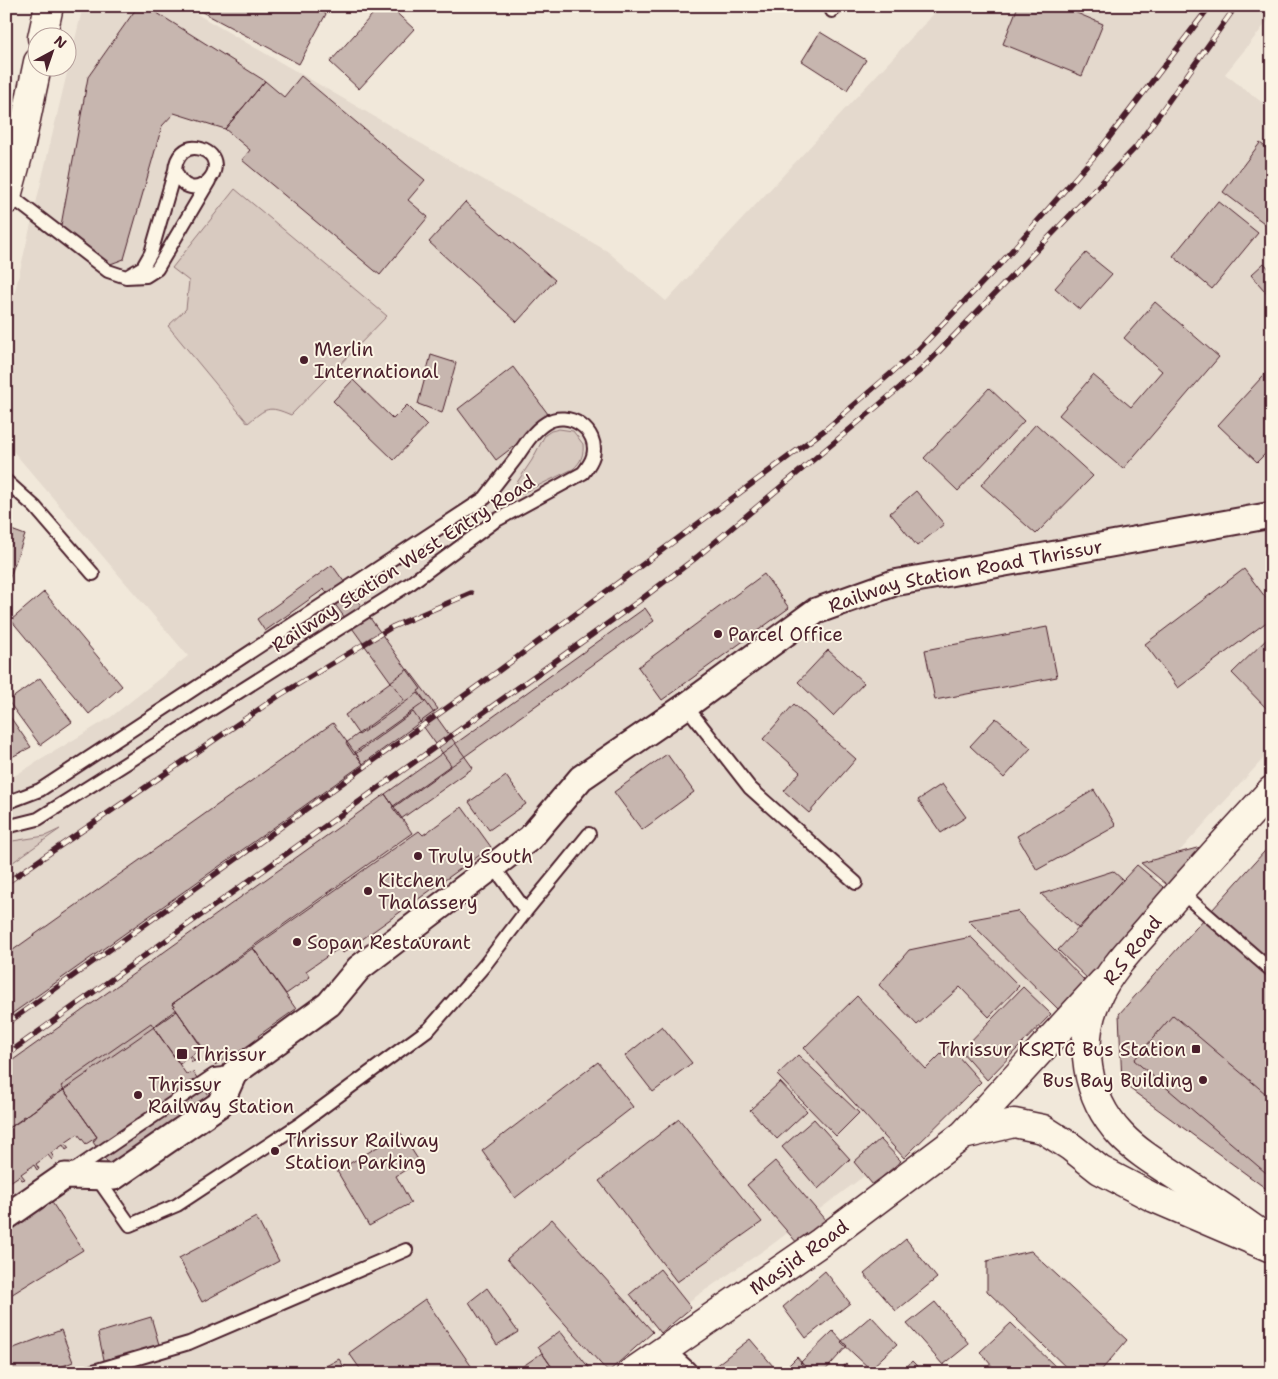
<svg xmlns="http://www.w3.org/2000/svg" width="1278" height="1379" viewBox="0 0 1278 1379" font-family="'Shantell Sans',sans-serif">
<rect width="100%" height="100%" fill="#f1e8da"/>
<filter id="ink" filterUnits="userSpaceOnUse"><feTurbulence type="fractalNoise" baseFrequency=".02" numOctaves="2"/><feDisplacementMap in="SourceGraphic" scale="10" xChannelSelector="R" yChannelSelector="G"/><feConvolveMatrix kernelMatrix="1 2 1 2 8 2 1 2 1" color-interpolation-filters="sRGB"/></filter>
<g filter="url(#ink)">
<!-- built -->
<path fill="#e4d9cd" d="M83 6H183L607 251 666 301 941 6H1142L1148 10 1152 6H1272V16L1225 74 1272 110V749L975 1077 887 1159 770 1246 584 1373H6V781L111 717 188 656 6 443V329Z"/>
<!-- green -->
<path fill="#d8cac0" stroke="#917476" d="M235 189 387 316 291 415C268 405 266 408 248 423L168 326 186 309 189 281 172 268Z
M559 429 573 431 583 444C584 455 581 462 573 469L504 502 532 460 545 435 551 431Z
M60 829 6 867V842L45 836Z"/>
<!-- building -->
<path fill="#c7b6af" stroke="#4a1f2b" d="M138 6H146L265 81 225 129 174 113 162 126 124 259 105 266 60 231 88 77Z
M191 6H312L326 14 299 64Z
M380 6H389L414 29 359 89 330 62Z
M1018 6H1060L1103 24 1082 76 1003 44Z
M820 32 866 60 847 90 802 61Z
M301 76 425 180 408 200 428 217 380 275 242 160 250 150 225 129 265 81 284 97Z
M1260 143 1272 152V229L1223 192Z
M1218 201 1258 233 1212 289 1173 256Z
M465 202 555 280 517 322 429 242Z
M1086 253 1112 274 1080 310 1055 288Z
M1264 263 1272 272 1271 298 1251 275Z
M1155 302 1219 357 1123 469 1059 415 1093 375 1131 407 1162 371 1124 338Z
M431 355 456 363 442 413 418 404Z
M1272 366V447L1257 462 1218 425Z
M513 367 551 418 496 460 458 409Z
M353 380 393 419 407 405 427 425 394 460 333 401Z
M989 388 1024 421 958 491 924 458Z
M1036 424 1093 476 1036 534 981 485Z
M916 491 944 524 917 546 890 513Z
M6 528 25 535 6 588Z
M332 565 421 689 418 691 473 768 401 819 392 807 451 765 413 712 354 755 346 743 404 700 324 589 265 631 257 619Z
M1244 569 1272 606V618L1178 688 1145 644Z
M764 574 789 608 662 700 638 667Z
M44 592 122 686 89 714 11 620Z
M645 608 654 621 394 807 385 794Z
M1047 627 1057 677 935 700 925 650Z
M1272 634V708L1269 711 1232 673Z
M828 650 864 683 833 716 798 682Z
M408 669 438 709 363 764 355 752 425 702 418 693 359 735 345 715Z
M40 678 72 722 40 745 8 701Z
M794 704 856 759 809 813 784 791 800 772 763 739Z
M6 711 31 747 6 760Z
M996 718 1031 748 1004 778 970 746Z
M333 723 363 764 6 1018V955Z
M667 754 694 792 642 830 614 792Z
M506 776 526 804 489 830 469 802Z
M942 784 966 817 941 833 918 800Z
M1094 790 1116 826 1037 870 1017 836Z
M385 794 412 833 172 1004 177 1011 6 1130V1065Z
M462 807 491 847 343 953 340 948 335 951 306 971 310 977 286 994 253 948 419 831 423 835Z
M1272 843V1193L1122 1083 1119 1014Z
M1212 844 1172 889 1141 863Z
M1137 865 1169 892 1094 985 1058 950Z
M1113 871 1123 880 1079 929 1041 894Z
M1017 911 1086 982 1058 1009 968 920Z
M971 937 1019 986 989 1017 960 987 917 1025 879 985 909 950Z
M253 948 296 1009 258 1036 263 1043 238 1060 234 1052 215 1065 172 1004Z
M1023 987 1051 1014 987 1080 961 1051Z
M857 996 926 1069 949 1046 981 1082 904 1158 804 1048Z
M174 1011H177L202 1048 191 1056 195 1061 192 1062 189 1057 180 1064 153 1027Z
M1173 1015 1272 1099V1178L1134 1060Z
M151 1023 186 1074 193 1072 213 1101 113 1171 93 1142 97 1137 61 1086Z
M662 1026 692 1063 653 1092 625 1056Z
M798 1055 859 1113 836 1136 777 1075Z
M598 1062 633 1107 515 1198 482 1151Z
M780 1082 807 1111 777 1139 750 1110Z
M64 1090 97 1137 86 1144 78 1134 65 1143 69 1148 66 1150 63 1145 51 1153 54 1158 52 1160 48 1155 36 1164 39 1169 37 1170 34 1165 21 1174 25 1179 22 1180 19 1176 7 1184 10 1189 8 1190 6 1188 7 1127 10 1126 11 1127 23 1119 22 1117 24 1116 25 1117 54 1095V1096Z
M679 1119 762 1222 677 1282 599 1181Z
M814 1119 850 1159 818 1189 782 1147Z
M401 1133 419 1161 396 1176 411 1203 369 1226 337 1171Z
M880 1139 901 1161 873 1185 854 1162Z
M775 1161 826 1221 798 1244 747 1185Z
M51 1201 83 1250 6 1298V1233Z
M256 1217 279 1261 202 1302 179 1258Z
M552 1219 653 1332 608 1372 507 1259Z
M906 1239 937 1278 896 1311 864 1274Z
M1031 1251 1127 1340 1099 1373H1072L987 1291V1261Z
M660 1269 691 1308 661 1333 630 1294Z
M825 1271 850 1303 806 1338 783 1307Z
M487 1288 518 1332 497 1345 469 1302Z
M425 1299 476 1373H363L349 1353Z
M935 1302 969 1344 943 1365 907 1324Z
M871 1316 897 1344 870 1369 841 1342Z
M151 1317 160 1348 105 1364 98 1333Z
M1011 1323 1062 1373H998L980 1352Z
M61 1330 73 1362 45 1373H6V1351Z
M560 1331 593 1373H556L538 1347Z
M833 1331 847 1346 823 1373H809L800 1363Z
M750 1339 773 1366 765 1373H712L710 1370Z
M542 1353 556 1373H513Z
M797 1357 810 1373H781Z
M339 1359 348 1373H313Z
M912 1361 924 1373H901Z
M846 1364 854 1373H836Z"/>
<g fill="none" stroke-linecap="round" stroke-linejoin="round">
<!-- service casing -->
<g stroke="#4a1f2b" stroke-width="16">
<path id="service" d="M832 11 837 6
M8 194 108 271 126 277 146 276 157 269 209 181
M128 276 143 267 151 253 175 170C176 157 185 144 201 149 238 162 191 214 175 170
M6 481 35 507 93 574
M686 706 750 788 856 883
M6 803 40 790 485 498C495 485 506 471 516 458 524 446 533 431 546 423 568 409 600 430 593 456 591 463 587 468 583 473L495 521 411 583 38 819 6 827
M494 867 526 911
M1180 891 1272 971
M70 1173 214 1075 234 1073
M97 1178 130 1225 177 1205 300 1124 430 1028 484 966 526 911 589 834
M87 1373 189 1343 406 1250"/>
</g>
<!-- minor casing -->
<g stroke="#4a1f2b" stroke-width="29">
<g id="minor">
<path id="s1" d="M6 1217 65 1176 114 1177 220 1104 234 1073 329 1004 359 968 530 838 581 778 686 706 816 611 894 583 1272 515"/>
<path d="M661 1352 684 1373"/>
</g>
</g>
<!-- tertiary casing -->
<g stroke="#4a1f2b" stroke-width="31">
<g id="tertiary">
<path d="M42 38 49 6"/>
<path d="M6 200 20 148 38 62"/>
<path d="M963 1135 1014 1123 1043 1129 1071 1147 1100 1170 1154 1198 1271 1248"/>
<path id="s2" d="M631 1373 821 1242 963 1135 1103 982"/>
</g>
</g>
<!-- primary casing -->
<g stroke="#4a1f2b" stroke-width="31">
<path id="primary" d="M1272 790C1230 836 1188 881 1149 928 1131 949 1111 969 1099 994 1076 1040 1086 1098 1121 1135 1139 1154 1163 1167 1185 1182 1214 1201 1243 1221 1272 1242"/>
</g>
<!-- service -->
<use href="#service" stroke="#fcf5e5" stroke-width="12"/>
<!-- minor -->
<use href="#minor" stroke="#fcf5e5" stroke-width="25"/>
<!-- tertiary -->
<use href="#tertiary" stroke="#fcf5e5" stroke-width="28"/>
<!-- primary -->
<use href="#primary" stroke="#fcf5e5" stroke-width="28"/>
<!-- rail casing -->
<g stroke="#4a1f2b" stroke-width="5.5">
<path id="rail" d="M6 883 280 695 392 627 471 593
M6 1024 493 675 826 429 917 351 1001 263 1098 152 1210 6
M6 1055 639 601 697 557 922 369 1136 147 1236 6"/>
</g>
<!-- rail -->
<use href="#rail" stroke="#fcf5e5" stroke-width="4" stroke-dasharray="11" stroke-linecap="butt"/>
</g>
</g>
<!-- markers -->
<g fill="#4a1f2b" stroke="#fcf5e5" stroke-width="2">
<circle cx="304" cy="360" r="5"/>
<circle cx="718" cy="634" r="5"/>
<circle cx="418" cy="856" r="5"/>
<circle cx="368" cy="891" r="5"/>
<circle cx="297" cy="942" r="5"/>
<rect x="1191" y="1044" width="10" height="10" rx="2.5"/>
<rect x="176" y="1048" width="12" height="12" rx="2.5"/>
<circle cx="1203" cy="1080" r="5"/>
<circle cx="138" cy="1095" r="5"/>
<circle cx="275" cy="1151" r="5"/>
</g>
<g text-anchor="middle" stroke-width="4" stroke-linejoin="round" paint-order="stroke">
<!-- poi labels -->
<g font-size="19" fill="#4a1f2b" stroke="#fcf5e5" text-anchor="start">
<text x="314" y="356">Merlin<tspan x="314" dy="22">International</tspan></text>
<text x="728" y="641">Parcel Office</text>
<text x="428" y="863">Truly South</text>
<text x="378" y="887">Kitchen<tspan x="378" dy="22">Thalassery</tspan></text>
<text x="307" y="949">Sopan Restaurant</text>
<text x="1186" y="1056" text-anchor="end">Thrissur KSRTC Bus Station</text>
<text x="193" y="1061">Thrissur</text>
<text x="1193" y="1087" text-anchor="end">Bus Bay Building</text>
<text x="148" y="1091">Thrissur<tspan x="148" dy="22">Railway Station</tspan></text>
<text x="285" y="1147">Thrissur Railway<tspan x="285" dy="22">Station Parking</tspan></text>
</g>
<!-- street labels -->
<g font-size="19" fill="#4a1f2b" stroke="#fcf5e5">
<text transform="translate(403 563) rotate(-33)" y="7">Railway Station West Entry Road</text>
<text dy="7" stroke="none"><textPath href="#s1" startOffset="1184">Railway Station Road Thrissur</textPath></text>
<text transform="translate(1132 950) rotate(-52)" y="7">R.S Road</text>
<text dy="7" stroke="none"><textPath href="#s2" startOffset="204">Masjid Road</textPath></text>
</g>
</g>
<!-- margin -->
<rect width="1278" height="1379" fill="none" stroke="#fcf5e5" stroke-width="25"/>
<rect x="12" y="12" width="1253" height="1354" fill="none" stroke="#4a1f2b" stroke-width="2" filter="url(#ink)"/>
<!-- north arrow -->
<g transform="translate(52 52) rotate(40)"><circle r="24" fill="#fcf5e5" stroke="#b59f9b"/>
<path d="M0-4L9 19L0 12L-9 19Z" fill="#4a1f2b"/>
<text y="-8" font-size="14" font-weight="bold" text-anchor="middle" fill="#4a1f2b">N</text>
</g>
</svg>
